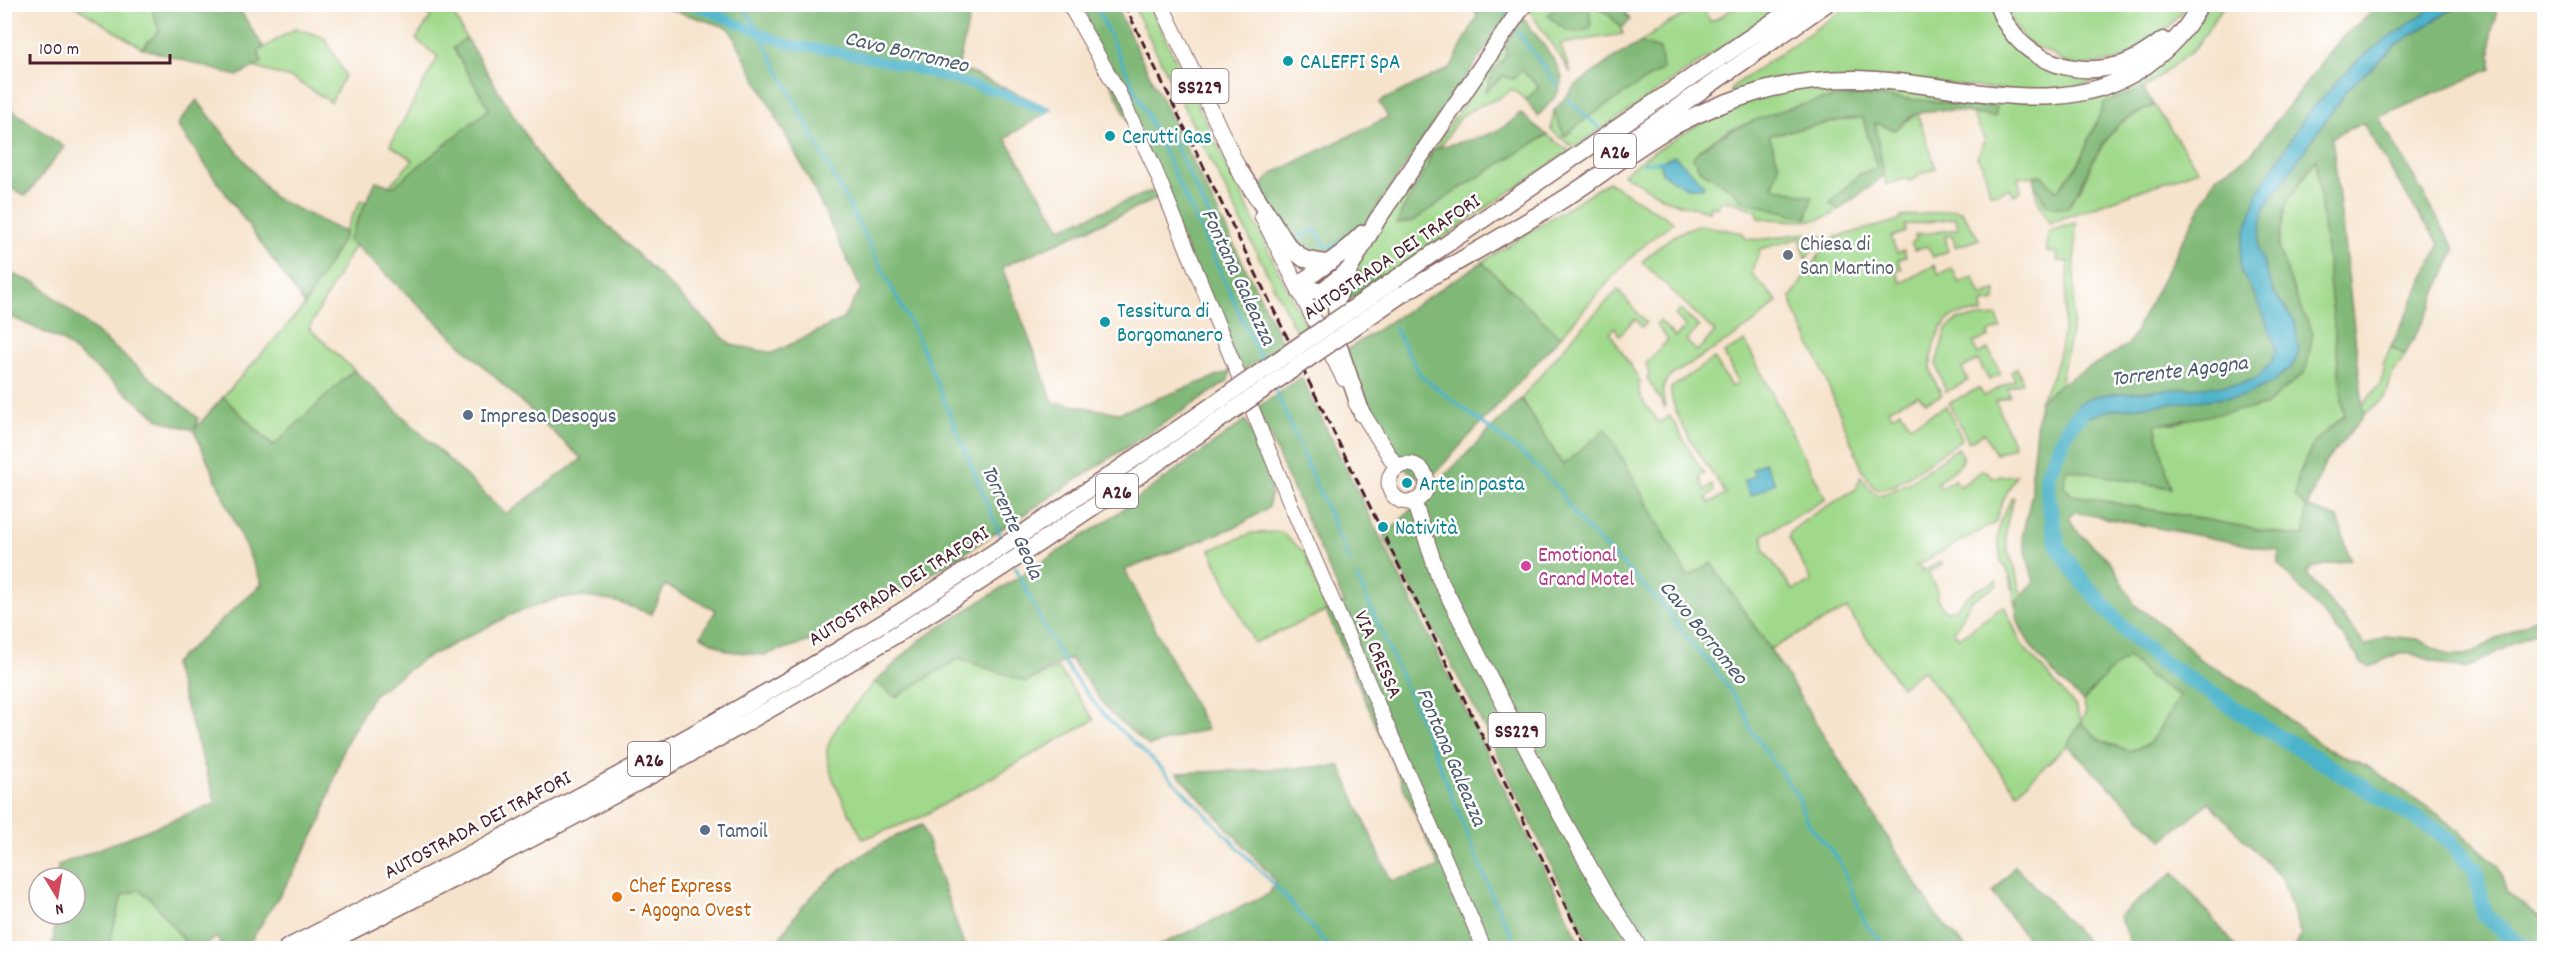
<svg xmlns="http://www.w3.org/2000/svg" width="2549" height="953" viewBox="0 0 2549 953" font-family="Dekko,sans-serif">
<rect width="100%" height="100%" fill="#fff"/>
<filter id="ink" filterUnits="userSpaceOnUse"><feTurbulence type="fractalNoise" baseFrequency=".0167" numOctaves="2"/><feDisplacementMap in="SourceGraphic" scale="12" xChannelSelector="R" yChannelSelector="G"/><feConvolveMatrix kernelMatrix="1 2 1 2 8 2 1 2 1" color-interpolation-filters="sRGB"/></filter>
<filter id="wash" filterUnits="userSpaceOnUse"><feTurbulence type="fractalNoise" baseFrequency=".008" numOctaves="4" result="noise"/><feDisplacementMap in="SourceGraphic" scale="24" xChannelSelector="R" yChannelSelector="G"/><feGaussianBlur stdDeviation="1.35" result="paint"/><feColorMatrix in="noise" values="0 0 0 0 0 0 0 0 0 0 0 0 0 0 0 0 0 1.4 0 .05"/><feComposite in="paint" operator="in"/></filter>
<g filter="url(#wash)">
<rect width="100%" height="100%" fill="#f6e3cc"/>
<!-- green -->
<path fill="#a0d98b" stroke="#757c5b" stroke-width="1.5" d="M73 5H151L159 31 142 48Z
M422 5H449L466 38 453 48 489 109 393 187 389 186 413 160 390 145 438 57 416 39 431 17Z
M1133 5H1149L1306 327 1297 333Z
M1538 5H1560L1548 15H1589V5C1601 7 1620 21 1623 34L1560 44 1571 73 1530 12Z
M1739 5H1784L1577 146 1570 145 1551 130 1554 111 1565 136 1591 115 1624 93 1660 49 1640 43 1665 25 1701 6 1711 22Z
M1850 5H1993L2029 55 2122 76 2043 94 1897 79 1731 93 1732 87Z
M2000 5H2187L2162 35 2120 60 2076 66 2026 42Z
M2203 5H2224L2196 48 2143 89 2105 102 2079 163 2057 191 2040 175 2018 178 2021 191 2014 195 2010 188 1995 194 1990 193 1983 164 1977 158 1985 140 1972 114 1995 117 1923 101 1874 96 1729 130 1699 150V169L1730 188 1743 201 1773 187 1779 165 1769 135 1848 119 1863 118 1877 168C1857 175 1845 187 1830 203L1839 210C1819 227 1783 219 1758 218L1757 211 1734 202 1721 201 1718 208 1710 206 1709 211 1671 202 1623 174 1650 154 1697 125 1755 97 1827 83 2025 101 2124 83Z
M296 28 325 38 345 75 331 102 294 79 253 67 262 62 258 51Z
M1508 39 1505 58 1492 73 1486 90 1503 76 1513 79 1521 69 1539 87 1526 100 1512 89C1498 103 1477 103 1462 116 1449 127 1449 144 1432 151 1427 178 1406 197 1397 223L1413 221 1459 189 1547 135 1569 151 1377 283 1379 269 1363 270 1349 278 1357 260C1407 187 1458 113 1508 39Z
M2154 105 2198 170 2049 223 2036 196 2035 186 2048 206 2080 190 2095 157 2118 124Z
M1917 113 1936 168 1916 176V179L1908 181 1907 178 1886 185 1874 122 1895 130Z
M2316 158 2344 416 2314 442 2305 535 2294 536 2072 495 2064 487 2065 468 2170 488 2155 425 2182 422 2313 333 2299 305 2278 247 2285 206Z
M1608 182 1674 222C1629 252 1596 297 1560 337L1482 262Z
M361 200 366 202 348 241 355 245 309 328 354 370 274 446 223 397 305 305Z
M1955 210 1962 212 1979 239 1955 247 1953 236H1945L1948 251 1933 257 1927 246 1915 250 1911 243 1916 240 1915 235 1958 229 1956 218 1905 225V232L1891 237 1897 253 1904 250 1906 256 1898 260 1902 269 1896 272 1901 283 1935 265 1939 274 1952 268 1959 283 1973 276 1981 296 1996 290 1995 301 1982 303 1983 313C1972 313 1960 312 1951 318 1937 326 1928 359 1932 374 1934 381 1939 388 1942 395L1926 402 1918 395 1888 409 1892 416 1901 411 1910 426 1946 406 1962 439 1894 486 1879 490 1873 487 1862 469 1818 360 1793 308 1791 297 1826 245 1836 237 1900 220 1901 217Z
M2076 222 2073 322 2060 384 2039 402C2067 357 2065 313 2068 262L2057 261 2058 253 2047 252 2048 232Z
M1700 225 1743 233 1746 239C1771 243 1798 228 1823 236L1806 259 1800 238 1760 249 1752 274 1777 301C1752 331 1701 355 1668 378 1660 390 1663 396 1665 408L1647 378 1649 373 1646 363 1668 340 1656 324 1660 321 1675 337 1686 327 1675 315 1681 310 1699 327 1686 341 1697 351 1715 332 1642 262C1658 246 1678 230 1700 225Z
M1618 290 1646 323 1642 327 1635 319 1619 335 1615 327 1610 333 1640 381C1634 397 1651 410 1659 423L1670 416 1704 474 1699 477 1705 490 1712 485 1714 491 1706 498 1710 503 1726 494C1710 469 1669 415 1671 388L1714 358 1731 387 1738 383 1724 353 1745 341 1826 499 1763 535 1764 550 1793 590 1812 582 1789 538 1790 532 1812 515 1856 489 1861 476 1871 490 1878 495C1904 491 1935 463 1958 448L1963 456 1959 466 1937 483 1941 488 1954 480 1961 486 1982 470 1993 477 2016 475 2002 502 1995 523 1915 566 1923 568 1922 572 1941 561 1942 565 1928 573 1938 593 1936 597 1943 609 1947 611C1958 609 1959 604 1966 597 1974 590 1987 586 1996 581L1998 585 1970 601 1958 626 1953 631 1959 638 2004 606 2022 645 2075 706 2081 721 2086 711 2083 701 2109 672 2128 657 2149 677 2179 695 2168 716 2149 744 2130 751 2099 740 2081 722 2067 745 2017 793 1923 670 1901 687 1847 609 1770 649 1711 563 1688 577 1606 429 1563 465 1521 399 1577 332Z
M1997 316 2001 328 1988 333 1989 337 1973 343 1978 354 1988 349 2001 374 1989 380 1978 360 1962 368 1968 381 1946 392 1936 364 1946 329 1959 319Z
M2391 347 2405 355 2392 375 2386 396 2364 415 2363 405 2381 383 2384 362Z
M2017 368 2023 382 2007 389 2010 396 1996 401 2014 446 1996 454 1984 433 1969 442 1949 403 1979 388 1984 396 2015 380 2011 372Z
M2012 497 2014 498C2008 516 2002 536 2009 555 2011 559 2014 564 2015 568 2018 578 2016 587 2023 595L2017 602V611L2010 576 2001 561 1998 539 2000 522Z
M1281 532 1305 553 1326 611 1254 643 1210 550 1252 533Z
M959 658 1026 682 1058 668 1094 720 919 818 863 839C851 815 829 780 827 754 826 733 862 697 875 682L896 697Z
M139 890 150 898 188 946 183 948H108L122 895Z"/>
<!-- forest -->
<path fill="#80b977" stroke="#656c51" stroke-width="1.5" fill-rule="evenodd" d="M236 4 264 48 258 51 262 63 237 76 142 48 159 31 151 5Z
M1560 4 1589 5 1591 27C1574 38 1561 29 1548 15Z
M656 5H950L971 10 958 67 1052 109 1005 138 1061 228 1151 191 1159 198 1002 267 1053 402 1119 413 1231 371 1227 382 949 563 830 635 764 655 728 651 701 636 716 610 665 585 652 614 617 602 586 597 558 598 513 614 422 660 373 695 344 747 321 821 292 875 252 939 233 948H222L217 937 200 948H183L188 945 150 898 139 890 122 895 108 948H53L55 914H75V878H57L58 865 216 803 173 664 262 584 194 430 160 420 61 340 5 314V272L37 283 198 418 195 429 223 397 273 446 354 370 506 514 582 459 355 245 348 241 376 181 393 187 489 109 453 48 466 38 543 163 731 345 773 353 843 319 861 289 810 181 729 28Z
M1076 5H1115L1283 344 1241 372Z
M1474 5H1511L1513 8 1363 228 1327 258 1299 252 1260 187 1273 173 1388 117 1379 102 1451 67 1477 16Z
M1592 5H1620L1630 20 1622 28 1609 15Z
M2381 5H2498L2491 35V69L2379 117 2455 249 2430 308 2405 355 2391 347 2440 244 2411 203 2363 123 2332 137 2364 415 2325 463 2307 507 2338 518 2350 560 2311 568 2307 574 2366 646 2385 636 2417 639 2450 655H2467L2544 614V628L2466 668 2450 667 2410 653H2399L2370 667 2362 664 2343 636 2279 565V551L2074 512 2069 517 2075 529 2111 562 2135 605 2180 639 2198 658 2250 689 2325 748 2367 766 2442 817 2498 865 2507 892 2540 917H2544V948H2295L2301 935 2282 879 2209 802 2163 840 2067 745 2081 722 2099 740 2129 751 2149 744 2168 716 2179 695 2149 677 2128 657 2109 672 2083 701C2063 684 2010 634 2017 604 2019 597 2029 588 2034 582L2022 538 2032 492 2031 475 2039 402 2060 384 2128 345 2216 177 2250 155 2342 37ZM2316 159 2344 416 2314 442 2298 476 2295 496 2306 508 2305 535 2294 536 2072 495 2064 487 2066 469 2171 488 2155 425 2265 406 2306 371 2313 333 2299 305 2278 247 2285 206Z
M1523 18C1532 31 1564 67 1562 82 1560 95 1546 106 1538 116L1526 100 1539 87 1521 69 1513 79 1503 76 1486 91 1492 73 1505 58 1508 39Z
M1640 43 1660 49 1663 69 1591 115 1564 136 1554 111 1575 86 1615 57Z
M2143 89 2154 105C2143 111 2126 116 2118 125 2095 148 2085 183 2067 209L2048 206 2035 186 2033 176 2041 175 2057 191 2079 163 2105 102Z
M1874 96 1997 107 1995 117C1972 114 1941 106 1918 113 1910 115 1902 125 1895 130L1875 123 1884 175C1870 189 1854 197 1839 210L1830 203 1860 174 1877 168 1863 118 1848 119 1769 135 1779 165 1773 187 1812 197 1807 218 1743 201 1730 188 1699 169 1693 157C1717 129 1795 104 1832 98 1846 96 1860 96 1874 96Z
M197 100 273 197 346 233 305 305 177 125Z
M4 104 64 147 26 196 5 185Z
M1520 113 1547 135 1459 189 1413 221 1397 224C1406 197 1427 178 1432 150 1465 138 1495 141 1520 113Z
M1482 262 1560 337 1426 483 1405 468 1367 402 1345 351Z
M1380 269 1377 283 1339 306 1349 278 1363 270Z
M1301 377 1583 948H1154L1269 894 1276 881 1177 773 1340 766 1391 881 1439 868 1326 611 1344 603 1257 408Z
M1521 399 1563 465 1606 429 1688 577 1711 563 1770 649 1936 915 1966 948H1592L1476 711 1384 537Z
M1246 420 1272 481 1269 507 1240 525 1125 570 1207 729 1149 746 1110 713 1070 658 1026 682 959 658 896 697 875 682 920 640 1105 522Z
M922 825 965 948H775C804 890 862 848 922 825Z
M2015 866 2093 948H2034L1993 893Z
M2174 872 2237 948H2132L2119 916Z"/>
<!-- water -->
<path fill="#4bb3ca" stroke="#4a697a" stroke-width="1.5" d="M2436 5H2459L2399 43 2346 91 2264 209 2258 248 2274 293 2295 321 2299 353 2291 368 2271 383 2244 396 2110 410 2076 421 2062 435 2079 403 2099 395 2240 384 2257 378 2272 361 2276 348 2259 303 2240 270 2241 246 2258 192 2306 115 2360 58Z
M1675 156 1704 185 1702 188H1687L1662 173 1660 162Z
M1764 462 1775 483 1751 496 1743 481 1755 475 1752 469Z"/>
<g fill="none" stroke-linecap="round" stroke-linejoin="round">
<!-- stream -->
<path stroke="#4bb3ca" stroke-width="3" d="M741 4 750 16 764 42 918 338 1003 541
M1095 4 1263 363
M1499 4 1506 14
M1517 31 1558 86
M1568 100 1600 128
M1169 132 1234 267
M1643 163 1662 161
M1295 239 1317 230 1324 246 1332 247 1353 232
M1394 327 1421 376 1525 456 1558 488 1578 520 1664 606 1692 645 1713 666 1745 712 1750 729 1797 795 1808 823 1839 860 1866 925 1888 948
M1274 388 1350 562
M1015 566 1045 629 1071 673 1105 716 1156 763 1282 893 1330 948
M1357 577 1428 737 1494 900 1518 948"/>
<!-- canal -->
<path stroke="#4bb3ca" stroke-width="9" d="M691 4 787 44 830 50 883 61 1002 93 1045 110"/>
<!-- river -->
<path stroke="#4bb3ca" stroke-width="16" d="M2080 414 2068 428 2047 475 2049 504 2058 546 2077 575 2123 628 2161 661 2262 726 2442 834 2475 869 2484 914 2518 944 2530 948"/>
</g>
</g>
<g filter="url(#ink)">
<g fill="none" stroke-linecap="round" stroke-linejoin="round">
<!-- secondary casing -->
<g stroke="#866463" stroke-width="16">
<path id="secondary" d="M1069 4 1117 89 1152 162 1291 505 1484 948"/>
</g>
<!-- primary casing -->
<g stroke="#866463" stroke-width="17">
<path id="primary" d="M1161 4 1243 178
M1262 216 1344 379
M1356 403 1397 468
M1389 483a19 19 0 1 1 38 0a19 19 0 1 1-38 0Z
M1414 502 1439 578 1560 814 1602 889 1640 948"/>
</g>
<!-- motorway casing -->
<g stroke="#866463" stroke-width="19">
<path id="motorway" d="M1997 4C2015 56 2067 79 2119 65 2135 61 2150 50 2163 40
M1629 141 1826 4
M1238 168 1289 247 1304 259 1326 263
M1442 271C1483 247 1526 223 1567 197 1600 176 1631 151 1665 131 1696 113 1730 100 1765 90 1794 82 1825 79 1855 79 1955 80 2070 130 2157 57 2175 42 2190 25 2200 4
M1346 272 1323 290 1300 292 1306 279 1342 253 1363 233
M1397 278 1799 4
M1402 294 1451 265
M1362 414 1338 344 1336 303 1344 279 1377 220 1524 4
M287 948C472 854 658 758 837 651 962 576 1083 494 1204 411
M318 948C509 851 700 754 884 642 997 573 1106 499 1215 423"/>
</g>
<!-- secondary -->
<use href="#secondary" stroke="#fff" stroke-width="14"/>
<!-- primary -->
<use href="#primary" stroke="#fff" stroke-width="15"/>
<!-- motorway -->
<use href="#motorway" stroke="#fff" stroke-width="16"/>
<!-- rail -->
<path stroke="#4a1f2b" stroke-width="3" stroke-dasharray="9 4.5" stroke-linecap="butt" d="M1124 4 1586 948"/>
<!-- motorway-bridge casing -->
<g stroke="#866463" stroke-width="19" stroke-linecap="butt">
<path id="motorway-bridge" d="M1204 411 1397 278
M1215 423 1402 294"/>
</g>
<!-- motorway-bridge -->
<use href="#motorway-bridge" stroke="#fff" stroke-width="16"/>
</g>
</g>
<!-- markers -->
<g fill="#0f9aa8" stroke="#fff" stroke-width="2">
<circle cx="1288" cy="61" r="6"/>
<circle cx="1110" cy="136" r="6"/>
<circle cx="1105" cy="322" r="6"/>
<circle cx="1407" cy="483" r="6"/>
<circle cx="1383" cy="527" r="6"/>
</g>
<circle fill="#6b7280" stroke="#fff" stroke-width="2" cx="1788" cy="255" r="6"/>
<g fill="#5c6f8a" stroke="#fff" stroke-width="2">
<circle cx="468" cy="415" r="6"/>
<circle cx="705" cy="830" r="6"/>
</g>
<circle fill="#d1479c" stroke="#fff" stroke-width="2" cx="1526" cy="566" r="6"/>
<circle fill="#e8710a" stroke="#fff" stroke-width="2" cx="617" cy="897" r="6"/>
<g text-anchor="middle" stroke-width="5" stroke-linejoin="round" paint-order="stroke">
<!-- shield labels -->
<g fill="#fff" stroke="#80626b" stroke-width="1.5">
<rect x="1171.5" y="69" width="57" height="34" rx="4.5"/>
<rect x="1594" y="134" width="42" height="34" rx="4.5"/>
<rect x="1096" y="474" width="42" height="34" rx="4.5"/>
<rect x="1488.5" y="713" width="57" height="34" rx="4.5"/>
<rect x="628" y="742" width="42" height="34" rx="4.5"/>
</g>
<g font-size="20" font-weight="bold" fill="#4a1f2b">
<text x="1200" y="93">SS229</text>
<text x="1615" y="158">A26</text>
<text x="1117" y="498">A26</text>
<text x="1517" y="737">SS229</text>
<text x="649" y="766">A26</text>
</g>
<!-- culture labels -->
<g font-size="21" fill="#0d838f" stroke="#fff" text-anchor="start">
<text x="1300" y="68">CALEFFI SpA</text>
<text x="1122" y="143">Cerutti Gas</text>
<text x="1117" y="317">Tessitura di<tspan x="1117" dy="24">Borgomanero</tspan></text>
<text x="1419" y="490">Arte in pasta</text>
<text x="1395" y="534">Natività</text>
</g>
<!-- worship labels -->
<g font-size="21" fill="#5b616d" stroke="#fff" text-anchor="start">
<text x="1800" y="250">Chiesa di<tspan x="1800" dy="24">San Martino</tspan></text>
</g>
<!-- street labels -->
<g font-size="21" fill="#4a1f2b" stroke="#fff">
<text transform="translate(1391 256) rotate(-34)" y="7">AUTOSTRADA DEI TRAFORI</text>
<text transform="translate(898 585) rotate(-32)" y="7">AUTOSTRADA DEI TRAFORI</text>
<text transform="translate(1379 654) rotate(67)" y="7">VIA CRESSA</text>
<text transform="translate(477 824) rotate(-28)" y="7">AUTOSTRADA DEI TRAFORI</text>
</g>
<!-- service labels -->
<g font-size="21" fill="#4e5e75" stroke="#fff" text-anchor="start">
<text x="480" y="422">Impresa Desogus</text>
<text x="717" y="837">Tamoil</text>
</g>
<!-- hotel labels -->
<g font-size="21" fill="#b23c85" stroke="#fff" text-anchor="start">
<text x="1538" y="561">Emotional<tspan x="1538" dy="24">Grand Motel</tspan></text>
</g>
<!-- food labels -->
<g font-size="21" fill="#c56008" stroke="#fff" text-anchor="start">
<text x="629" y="892">Chef Express<tspan x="629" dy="24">- Agogna Ovest</tspan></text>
</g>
<!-- water labels -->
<g font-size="22" font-style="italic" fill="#4a5a6b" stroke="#fff">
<text transform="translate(907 50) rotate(13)" y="8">Cavo Borromeo</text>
<text transform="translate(1240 276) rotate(65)" y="8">Fontana Galeazza</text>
<text transform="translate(2179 369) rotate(-7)" y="8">Torrente Agogna</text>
<text transform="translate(1014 521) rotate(66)" y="8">Torrente Geola</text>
<text transform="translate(1705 631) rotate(51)" y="8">Cavo Borromeo</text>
<text transform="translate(1453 756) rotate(67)" y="8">Fontana Galeazza</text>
</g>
</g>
<!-- margin -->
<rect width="2549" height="953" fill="none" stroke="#fff" stroke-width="24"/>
<!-- north arrow -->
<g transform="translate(57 896) rotate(169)"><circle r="28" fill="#ffffff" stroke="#b7a5aa" stroke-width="1.5"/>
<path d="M0-4.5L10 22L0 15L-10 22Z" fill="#d1495b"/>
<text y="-9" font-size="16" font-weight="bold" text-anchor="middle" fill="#4a1f2b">N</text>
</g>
<!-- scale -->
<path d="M30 54v9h140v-9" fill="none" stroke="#4a1f2b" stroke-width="3"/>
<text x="39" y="54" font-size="18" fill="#4a1f2b" stroke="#ffffff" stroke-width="4.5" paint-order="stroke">100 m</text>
</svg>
